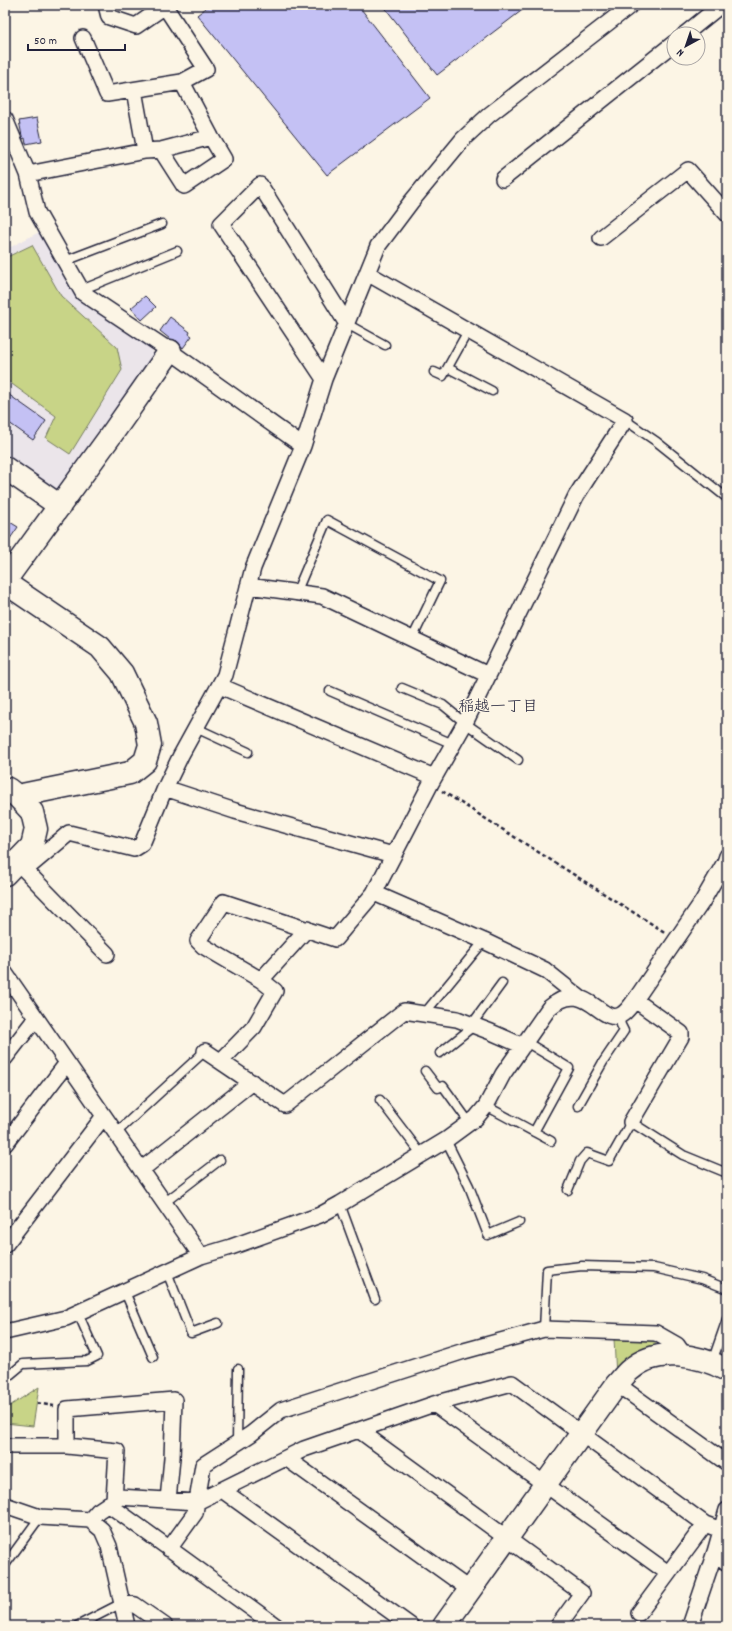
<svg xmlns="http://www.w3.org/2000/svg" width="732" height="1631" viewBox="0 0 732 1631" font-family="Dekko,'Klee One',sans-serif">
<rect width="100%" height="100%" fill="#fcf5e5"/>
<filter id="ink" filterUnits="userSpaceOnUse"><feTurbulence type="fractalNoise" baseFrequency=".025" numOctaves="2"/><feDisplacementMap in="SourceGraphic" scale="8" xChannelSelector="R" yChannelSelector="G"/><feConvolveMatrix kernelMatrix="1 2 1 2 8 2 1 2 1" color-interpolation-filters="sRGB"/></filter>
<g filter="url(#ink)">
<!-- built -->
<path fill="#ebe5ea" d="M41 231 73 284 152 348 154 358 67 487 54 489 5 457V250Z"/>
<!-- green -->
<path fill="#c8d487" stroke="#757b61" d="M32 245 61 296 117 347 122 370 70 454 46 438 56 416 5 379V258Z
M653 1336 657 1350 616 1377 614 1339Z
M39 1387 33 1426 5 1423V1409Z"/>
<!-- building -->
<path fill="#c4c1f4" stroke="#22223b" d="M210 5H358L430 98 327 175 197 15Z
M383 5H529L437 75Z
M37 118 42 141 26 144 25 138 23 139 22 136 19 121Z
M145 296 156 307 142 320 131 308Z
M170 317 190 332 189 334 192 336 183 348 177 341 170 339 160 331Z
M5 392 46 421 33 440 5 420Z
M5 519 18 527 5 546Z"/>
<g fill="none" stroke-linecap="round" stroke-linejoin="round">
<!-- lane casing -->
<g stroke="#22223b" stroke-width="11">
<path id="lane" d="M65 261 162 224
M81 290 177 251
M347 324 385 345
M448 368 492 391
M434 372 443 376 468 331
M625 420 657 442 727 498
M296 593 327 520 440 581 412 639
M402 688 443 705 465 723 518 760
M330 691 453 744
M196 728 248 752
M424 1014 484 941
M472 1024 502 983
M526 1042 569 1068 534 1132
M440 1053 475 1025
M425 1071 438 1088 443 1086 469 1122
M380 1100 422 1155
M486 1106 551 1141
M578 1106 603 1062 624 1031 621 1025 619 1016
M116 1133 205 1051
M446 1140 469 1186 488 1235 519 1222
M568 1190 580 1161 587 1153 609 1161 631 1122 683 1155 727 1173
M164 1203 220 1160
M340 1204 375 1299
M167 1272 191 1333 218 1323
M125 1292 153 1357
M544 1329 547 1270 582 1266 654 1268 702 1279 727 1289
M712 1362 727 1319
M5 1379 23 1364 87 1361 97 1356 78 1313
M237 1443 238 1369
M5 1565 40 1517
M77 1626 122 1603"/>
</g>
<!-- street casing -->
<g stroke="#22223b" stroke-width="18">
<path id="street" d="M106 5 109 17 136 26 165 6
M685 34 721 5
M83 38 107 94 182 82 206 69 164 5
M134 90 145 151
M5 119 28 174 37 212 83 293 170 351 303 446
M161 150 184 186 224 159 211 137 182 82
M28 174 145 151 161 150 211 137
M503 179 674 43
M601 238 688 170 727 214
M367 273 625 420 576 496 465 723 431 783 374 893 484 941 545 970 580 998
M324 379 221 224 260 185 347 324
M248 586 322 596 488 675
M220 686 434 777
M165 788 181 755 225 675 253 568 303 446 324 379 378 246 411 202 463 139 489 115 631 5
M107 954 25 870 69 833 134 849 142 844 165 788 235 811 393 855
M5 973 201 1256
M261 980 307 929
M205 1051 285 1105 404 1011 457 1019 491 1032 523 1046
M5 1058 36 1018
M221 1061 254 1027 275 991 261 980 203 946 198 941 224 902 335 939 374 893
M631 1122 681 1037V1033L635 1000
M5 1144 67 1063
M141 1170 252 1082
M5 1245 104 1116
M5 1332 66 1318 201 1256 231 1247 320 1215 340 1204 446 1140 476 1118 486 1106 503 1074 549 1008C586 976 600 1026 621 1015 627 1012 631 1005 635 1000L702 902 725 862 727 856
M617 1384 727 1463
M434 1404 668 1573
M360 1431 582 1593 558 1626
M5 1446H67L117 1451 114 1500
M67 1446V1409L174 1400 172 1458 168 1500
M286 1458 470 1590
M222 1490 411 1626
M108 1504 276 1626
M5 1505 40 1517 90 1520 102 1530 109 1546 127 1626
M90 1520 98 1511 119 1497 197 1502 304 1449 434 1404 512 1383 705 1524 721 1530
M169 1549 195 1513 203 1465 251 1434 281 1410 464 1351 544 1329 656 1333 677 1345 684 1355
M715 1552 727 1563
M122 1603 135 1605 165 1626
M639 1613 705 1524
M690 1626 715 1552 727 1510"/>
</g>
<!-- secondary casing -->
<g stroke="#22223b" stroke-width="25">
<path id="secondary" d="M5 468 60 506
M17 796 130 773 145 761 150 745 146 723 122 673 100 647 10 586 7 578 114 431 170 351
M5 874 32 846 36 829 32 812 17 796 8 789
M444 1626 617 1384C621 1380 625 1374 630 1370 656 1346 699 1355 727 1370"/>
</g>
<!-- path -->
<path stroke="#22223b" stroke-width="2.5" stroke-dasharray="4 3" stroke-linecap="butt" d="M442 791 666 933
M37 1403 54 1406"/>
<!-- lane -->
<use href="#lane" stroke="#fcf5e5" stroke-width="8"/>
<!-- street -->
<use href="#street" stroke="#fcf5e5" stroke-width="15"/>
<!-- secondary -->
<use href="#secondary" stroke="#fcf5e5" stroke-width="22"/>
</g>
</g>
<g text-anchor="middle" stroke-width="3" stroke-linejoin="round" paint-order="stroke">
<!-- neighbourhood labels -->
<g font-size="16" fill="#22223b" stroke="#fcf5e5">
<text x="498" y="711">稲越一丁目</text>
</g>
</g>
<!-- margin -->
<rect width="732" height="1631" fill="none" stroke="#fcf5e5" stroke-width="20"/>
<rect x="10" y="10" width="712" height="1611" fill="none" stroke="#22223b" stroke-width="1.5" filter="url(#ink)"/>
<!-- north arrow -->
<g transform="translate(686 46) rotate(220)"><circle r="19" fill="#fcf5e5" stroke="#a5a1a1"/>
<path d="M0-3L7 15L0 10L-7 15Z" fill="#22223b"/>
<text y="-6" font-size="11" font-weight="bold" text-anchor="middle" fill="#22223b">N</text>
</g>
<!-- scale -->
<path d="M28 44v6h97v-6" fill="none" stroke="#22223b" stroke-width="2"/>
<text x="34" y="44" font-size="12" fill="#22223b" stroke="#fcf5e5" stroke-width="3" paint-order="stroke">50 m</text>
</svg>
